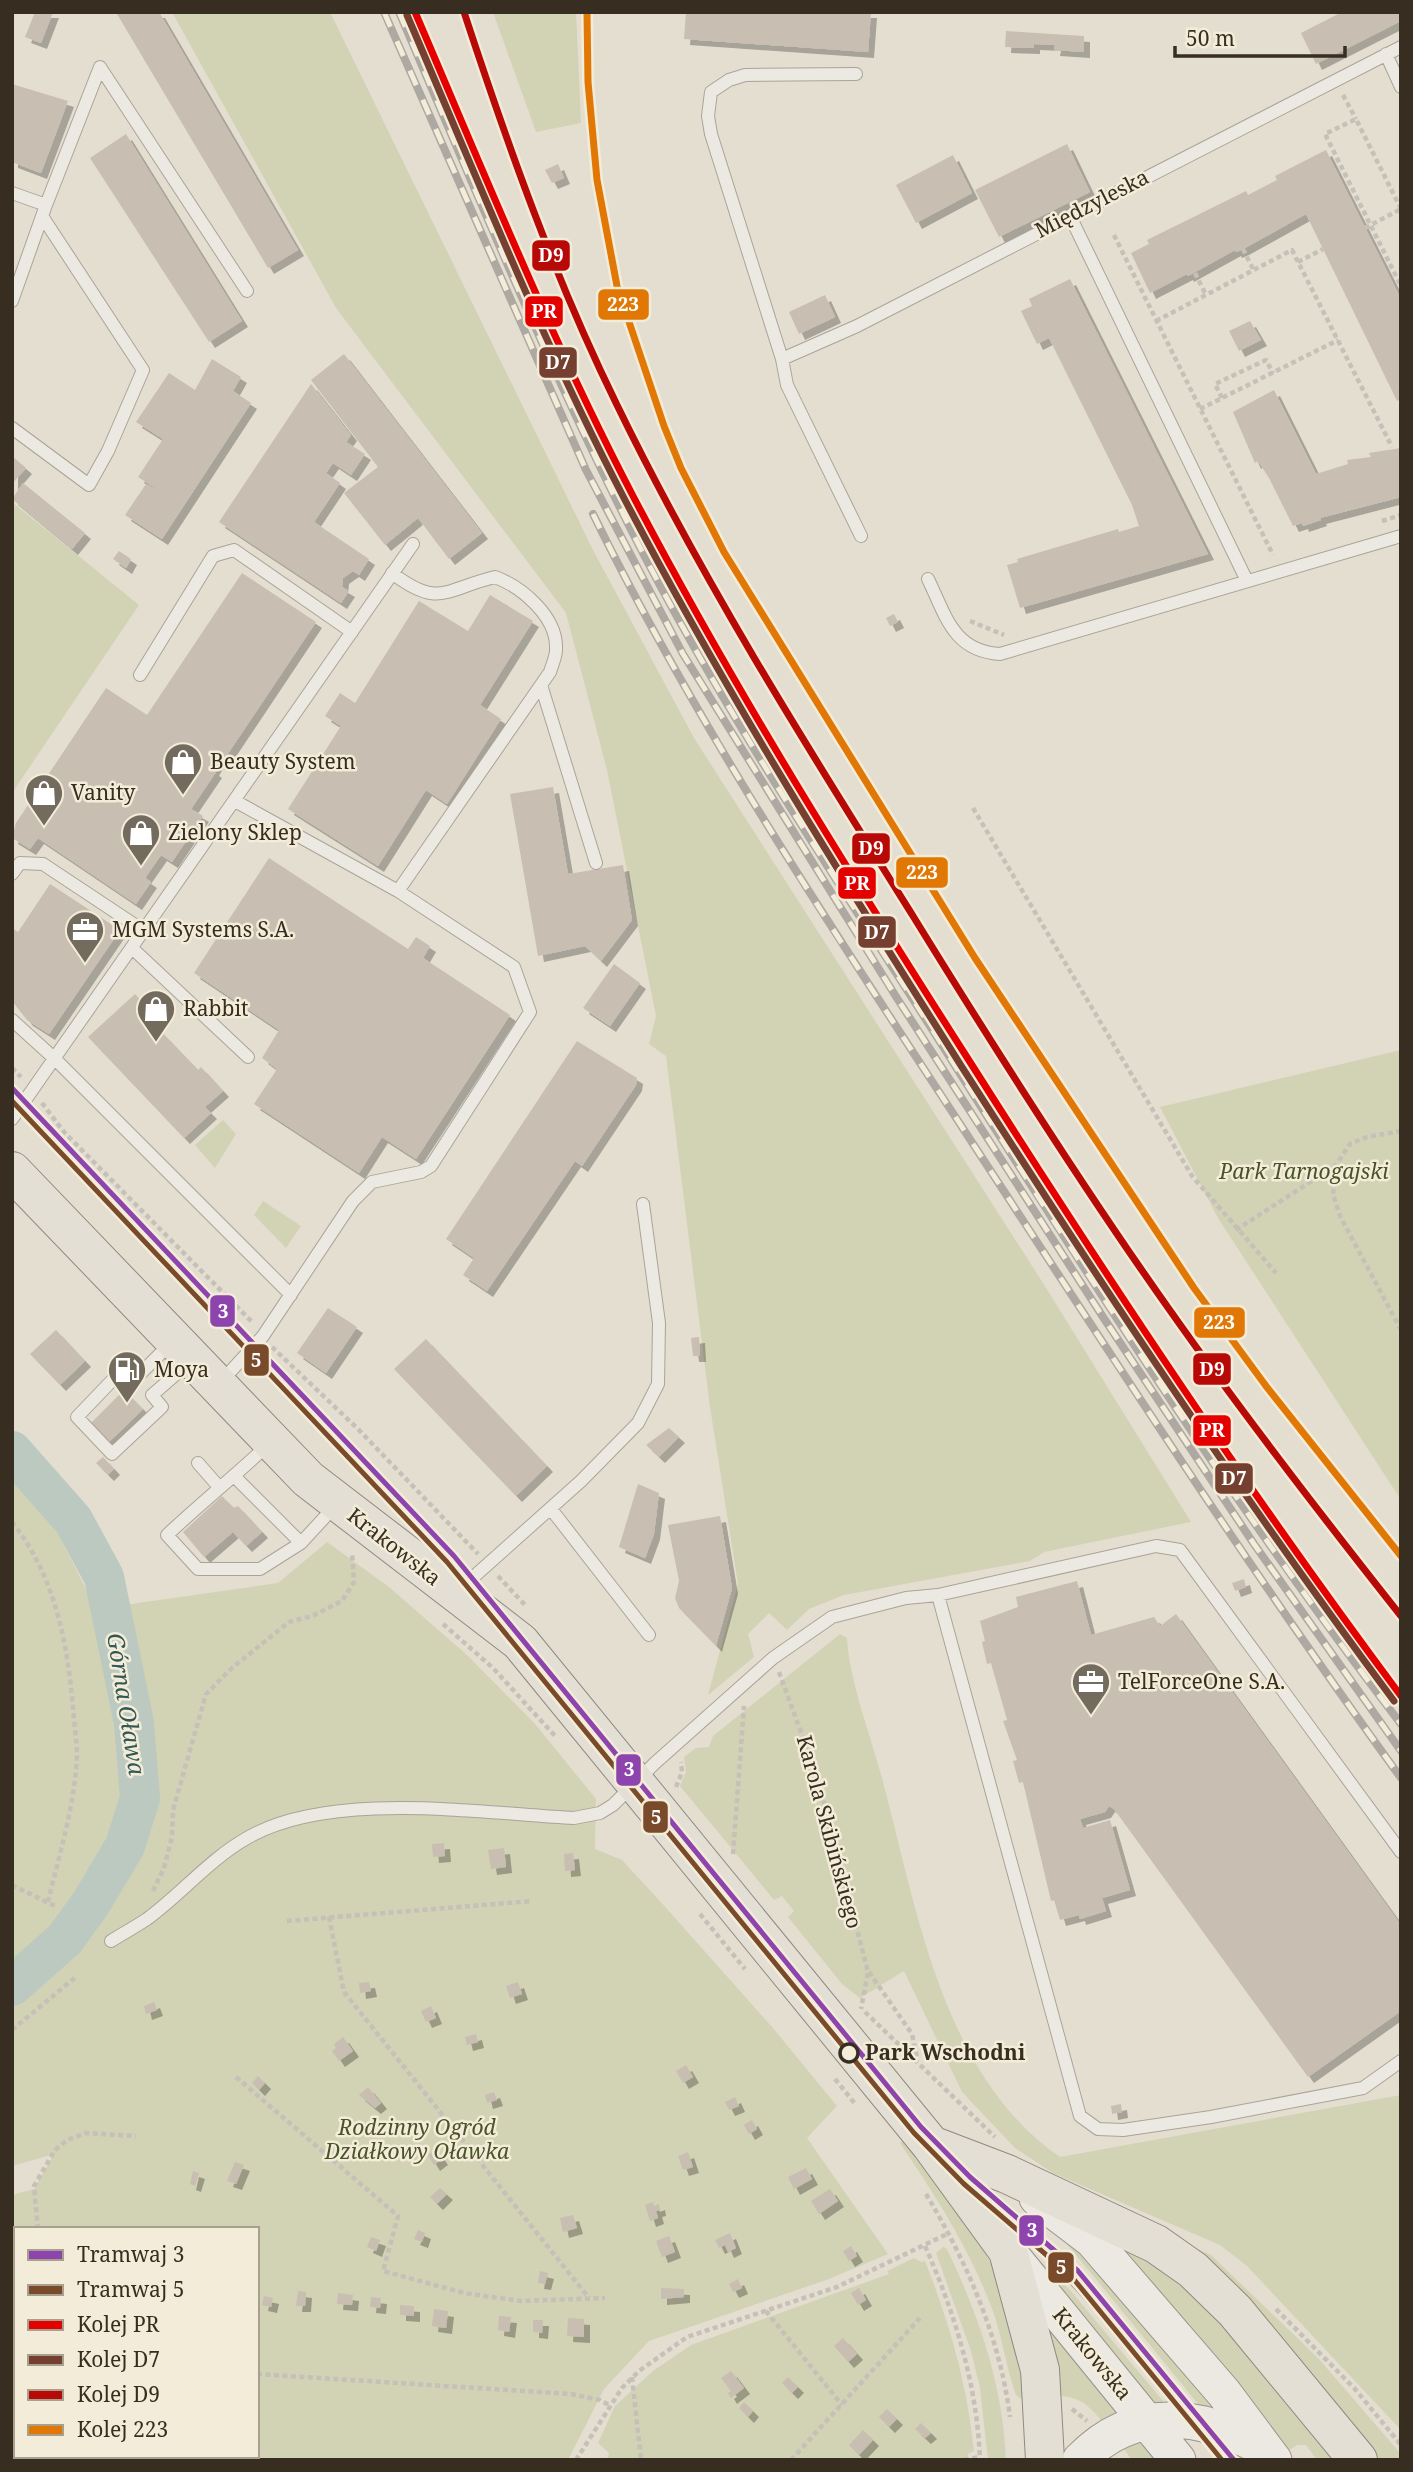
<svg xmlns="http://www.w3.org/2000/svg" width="1413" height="2472" viewBox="0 0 1413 2472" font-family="'Noto Serif',serif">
<defs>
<filter id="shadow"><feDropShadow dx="6" dy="6" stdDeviation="0" flood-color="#0004"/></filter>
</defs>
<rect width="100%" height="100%" fill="#e4ded1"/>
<!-- green -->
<path fill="#d2d2b4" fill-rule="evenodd" d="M172 12H330L593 550 694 738 1043 1283 1191 1522 1044 1552 1030 1561 844 1595 809 1609 787 1630 769 1613 748 1634 754 1657 708 1695 738 1584 710 1407 666 1056 649 1044 656 1016 607 770 566 613 336 308Z
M493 12H576L581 123 536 132Z
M12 502 139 605 12 793Z
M1401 1050V1500L1218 1218 1160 1107Z
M223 1120 236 1134 215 1168 195 1145Z
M263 1201 301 1226 286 1248 254 1215Z
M12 1472 40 1498 96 1609 278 1583 327 1542 389 1587 467 1655 536 1725 596 1799 595 1849 622 1860 659 1900 773 2028 837 2106 807 2138 888 2254 829 2279 649 2341 604 2389 568 2460H12V2195L34 2189 54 2154 12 2166ZM16 2229H257V2456H16Z
M840 1634 847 1638C849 1681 872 1739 883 1782 917 1910 943 2077 1060 2157L1401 2095V2430L1247 2266 1220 2245 1053 2173 1015 2148 962 2092 904 1971 860 1998 842 1984 788 1917 794 1911 782 1896 774 1900 680 1786 686 1772 684 1757 696 1748 709 1747 713 1736Z
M903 2141 963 2217 1000 2278 1022 2336 1023 2400 1016 2395C1007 2370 1003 2343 995 2317 973 2254 937 2198 900 2143Z
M1105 2231 1183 2278 1341 2460H1317L1306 2445H1297L1285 2453Z
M1012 2233 1070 2290 1168 2407 1156 2410Z
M1063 2233 1231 2414 1204 2411 1063 2239Z
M1162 2233 1211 2255 1319 2359 1400 2453 1401 2460H1374Z
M943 2247 947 2249C979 2316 1003 2385 1006 2460H988L980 2388 971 2351 936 2253Z
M914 2258 921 2262 925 2261C950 2324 967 2384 974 2451L968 2454V2460H607L609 2453 598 2443 615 2406 653 2371 691 2345 889 2274 887 2271Z
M1039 2311 1124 2413 1106 2426C1090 2406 1080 2395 1054 2396Z
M1138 2437 1162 2460H1132L1121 2445Z"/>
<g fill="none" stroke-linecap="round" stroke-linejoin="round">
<!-- river -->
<path stroke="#bbc9c1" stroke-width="40" d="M12 1451 73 1520 104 1577 134 1723 140 1798 125 1846 91 1903 65 1939 12 1986"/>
</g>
<!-- building -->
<path fill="#c8beb2" filter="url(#shadow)" d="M35 12H53L41 43 25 37Z
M120 12H159L298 250 268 268 117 14Z
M686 12H871L868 52 684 39Z
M1342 12H1401V21L1316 64 1301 33Z
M1006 31 1084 36V52L1054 50 1055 45 1034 44V48L1005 47Z
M12 84 68 101 41 173 12 162Z
M126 134 242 321 209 342 90 158Z
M1067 144 1090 192 999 237 975 190Z
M1326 150 1401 299V399L1397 401 1306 214 1243 249 1236 252 1235 250 1188 276 1187 274 1150 293 1131 253 1149 244 1147 240 1246 191 1248 195 1277 180 1275 176Z
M953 155 972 193 916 223 896 185Z
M558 164 564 178 552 183 545 170Z
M1070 279 1208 554 1020 608 1007 565 1018 562 1017 559 1118 529 1119 532 1139 526 1132 505 1049 338 1037 344 1021 311 1032 306 1029 299Z
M825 295 835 317 799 334 789 312Z
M1250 321 1261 340 1239 351 1229 331Z
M344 354 482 533 449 559 418 518 385 545 344 493 378 467 311 380Z
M212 359 241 377 233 391 251 403 162 539 125 515 146 484 166 495 138 477 163 439 136 422 169 373 195 390Z
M311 384 351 435 346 442 365 454 351 475 333 463 326 473 340 483 314 522 369 559 359 575 353 571 343 578 342 587 349 591 341 603 219 522Z
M1274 390 1316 474 1348 464 1347 460 1371 457 1369 453 1401 448V497L1320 518 1321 520 1303 526 1302 523 1293 526 1269 478 1258 461 1255 463 1233 412Z
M12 456 26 468 12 484Z
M23 483 85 533 72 549 12 499Z
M119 551 131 559 126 568 113 559Z
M242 573 316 622 221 764 217 763 213 770 216 772 191 809 203 816 172 862 161 855 145 878 151 882 136 904 38 838 30 849 12 838 16 823 106 688 147 715Z
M490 595 533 621 480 705 501 719 447 804 426 790 378 866 288 809 341 726 325 716 340 693 355 703 419 601 468 631Z
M894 614 898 622 890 626 886 618Z
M553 787 568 874 623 865 632 920 601 961 585 946 538 956 510 794Z
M269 858 408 949 416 937 430 946 423 958 510 1015 416 1159 382 1137 359 1173 254 1104 277 1069 262 1058 279 1030 194 973Z
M50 884 120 930 49 1034 27 1020 12 1001V928L18 932Z
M614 964 640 983 610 1026 583 1008Z
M135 994 153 1014 148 1018 198 1070 201 1067 223 1091 205 1107 211 1113 184 1138 88 1037Z
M577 1041 637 1078 636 1085 582 1166 575 1161 487 1291 463 1275 474 1258 446 1239Z
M328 1308 357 1327 326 1373 297 1353Z
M56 1330 85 1361 60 1385 30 1354Z
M699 1337 700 1356H693L691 1338Z
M426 1339 547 1466 516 1496 394 1369Z
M124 1390 143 1409 109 1442 91 1423Z
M669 1428 679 1437 659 1457 646 1445Z
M103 1457 114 1469 108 1475 96 1463Z
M638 1484 659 1493 654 1534 645 1558 619 1547Z
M222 1496 234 1508 238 1506 262 1532 246 1546 233 1532 204 1557 183 1532Z
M720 1516 732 1588 716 1646 679 1608 675 1598 679 1581 668 1525Z
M1244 1579 1246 1587 1235 1591 1232 1583Z
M1077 1581 1091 1635 1154 1617 1160 1626 1176 1614 1401 1925V2011L1308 2077 1114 1809 1109 1806 1105 1812 1080 1819 1083 1828 1110 1820 1130 1890 1102 1898 1106 1911 1080 1919 1079 1915 1060 1920 1054 1900 1051 1901 1023 1782 1019 1783 1013 1761 1017 1760 1003 1721 1007 1720 991 1663 987 1664 982 1642 985 1641 980 1621 1018 1607 1016 1597Z
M444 1843 445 1856 433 1857 432 1844Z
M504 1848 506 1867 491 1869 488 1850Z
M573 1853 575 1870 565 1871 564 1854Z
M369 1982 371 1991 360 1993 359 1983Z
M518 1982 522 1994 510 1998 506 1986Z
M154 2002 157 2010 146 2014 144 2006Z
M431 2006 436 2018 426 2022 421 2011Z
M476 2034 478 2042 467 2045 465 2037Z
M343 2037 353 2051 339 2061 332 2051 336 2048 334 2044Z
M686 2065 693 2077 683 2083 676 2071Z
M258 2076 265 2083 259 2090 252 2083Z
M368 2087 381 2103 375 2108 359 2095Z
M494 2092 497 2100 487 2103 485 2095Z
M735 2097 739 2106 729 2110 725 2102Z
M1121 2104 1122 2112 1112 2114 1111 2106Z
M752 2120 757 2129 749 2134 744 2125Z
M436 2150 442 2159 434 2165 428 2155Z
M688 2152 693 2167 683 2170 678 2156Z
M235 2162 244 2165 236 2184 227 2181Z
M806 2168 812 2179 794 2189 788 2177Z
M193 2171 199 2173 195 2186 190 2184Z
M440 2188 447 2194 437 2204 430 2197Z
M830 2189 838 2201 819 2214 811 2201Z
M653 2202 654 2206 659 2204 660 2210 656 2211 658 2218 650 2221 645 2205Z
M573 2215 577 2228 563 2232 560 2218Z
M418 2230 425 2233 422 2242 414 2239Z
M730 2233 736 2248 728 2252 725 2245 719 2248 715 2240Z
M669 2236 675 2252 662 2257 656 2241Z
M371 2237 380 2240 376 2251 367 2247Z
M851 2246 857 2256 849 2261 843 2251Z
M540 2271 548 2273 545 2284 538 2283Z
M738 2279 742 2288 733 2292 729 2284Z
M661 2288 684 2289V2297L661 2299Z
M859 2288 866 2300 858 2305 851 2293Z
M298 2291 306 2292 305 2306H296Z
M338 2293 353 2295 352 2305 337 2304Z
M264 2296 273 2298 271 2307 262 2305Z
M371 2297 381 2298 380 2308 370 2307Z
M400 2305 414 2306V2316L400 2315Z
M434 2309 448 2311 446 2328 432 2326Z
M499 2316 511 2317 509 2332 498 2330Z
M568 2318 584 2319V2337L567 2336Z
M533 2320H543L542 2333 533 2332Z
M843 2338 857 2354 848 2362 834 2346Z
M731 2371 744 2388 731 2398 728 2393 731 2391 721 2378Z
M788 2377 798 2387 792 2393 782 2383Z
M744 2402 753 2411 748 2417 739 2408Z
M887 2409 897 2419 889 2427 879 2417Z
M921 2423 931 2433 925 2438 915 2429Z
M863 2430 873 2440 859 2455 849 2445Z"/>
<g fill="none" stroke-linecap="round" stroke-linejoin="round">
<!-- lane casing -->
<g stroke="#aaa399" stroke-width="14">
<path id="lane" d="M1386 54 1401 87
M856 74 745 75 729 80 711 92 708 116 711 134 782 359 787 385 861 536
M12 193 46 205 12 301
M46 205 100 67 247 291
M1070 216 1247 581
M782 359 857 326 1401 47
M12 428 89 485 108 451 143 370 42 216
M392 573C439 609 445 589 495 577 522 587 558 617 556 650 556 657 552 665 550 672L398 891
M928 579C946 616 953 651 1000 654L1401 536
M140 675 213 556 234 550 352 632
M541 685 596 863
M12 874 20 863 43 864 144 931
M132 948 248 1057
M12 1020 55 1059 291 1295
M12 1119 413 544
M171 1343 135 1379 124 1368 77 1417 112 1454 162 1407 152 1395 190 1362
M219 1384 263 1336 353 1201 372 1182 421 1172 431 1166 530 1012 514 967 398 891 235 801
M198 1463 219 1487
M235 1477 301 1543 260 1569H198L167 1535C201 1503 236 1475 270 1443
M551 1509 649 1635
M301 1543 335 1506
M460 1589 581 1481 638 1423 658 1384 659 1323 643 1204
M938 1595 1080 2116 1098 2129 1123 2130 1211 2117 1363 2088 1401 2061
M111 1941C122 1934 135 1927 147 1919 181 1894 210 1859 247 1838 330 1790 479 1813 574 1818L600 1813 613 1805 655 1763 773 1658 832 1617 906 1598 938 1595 1156 1546 1180 1550 1401 1852
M986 2194C1064 2260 1127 2337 1191 2416
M1205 2433 1227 2460"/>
</g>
<!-- secondary casing -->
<g stroke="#99938a" stroke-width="37">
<path id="secondary" d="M1037 2198 1092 2240 1224 2393 1274 2460
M1008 2251 1178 2460
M1080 2460C1134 2404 1200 2413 1262 2448"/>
</g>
<!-- primary casing -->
<g stroke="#8f8980" stroke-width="40">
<path id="primary" d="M12 1171 308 1479 520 1642 931 2145 1008 2251 1040 2370 1045 2460
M931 2145 1007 2174 1156 2244 1193 2270 1235 2311 1358 2460"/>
</g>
<!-- path -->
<path stroke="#c5c0b8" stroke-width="4.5" stroke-dasharray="5 3.5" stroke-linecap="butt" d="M1343 95 1356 119
M1401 209 1356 119 1325 134 1401 286
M1365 228 1401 209
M1114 235 1273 555
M1243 249 1254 271
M1298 262 1323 249
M1195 273 1206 295
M1156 321 1292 250 1392 447
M1222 398 1215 384 1266 360 1273 373
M1200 409 1338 340
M1382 521 1401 515
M970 621 1004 635
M973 808 1192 1176 1276 1273
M12 1068 21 1077
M42 1103 64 1132 253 1323
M1401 1131 1367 1137 1350 1144 1336 1165 1333 1194 1340 1216 1401 1330
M1236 1230 1335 1166
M272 1347 358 1429 478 1554
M12 1522C55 1576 67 1641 73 1707 74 1723 77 1740 77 1755 75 1805 59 1855 48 1902
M498 1576 525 1605
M443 1624 493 1668 555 1736
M779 1672 817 1776 868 1972 861 2009
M676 1787 682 1772 681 1762
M733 1854 744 1706
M12 1885 55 1906
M153 1891 164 1868 172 1837 173 1810 206 1694 232 1668 289 1622 312 1616 342 1601 354 1582 352 1552
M700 1914 745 1969
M329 1917 344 1992 589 2298
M287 1921 532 1901
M869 1972 912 2034 917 2058
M865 2012 995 2137
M12 2030 77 1976
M236 2077 398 2216 383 2271 464 2293 521 2301 605 2298
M835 2079 856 2105
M926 2194C967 2262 1000 2338 1010 2417
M38 2229 34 2186 55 2150 67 2140 86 2133 136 2136
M925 2246C955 2314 977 2384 980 2460
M1276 2309 1355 2389 1401 2445
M766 2311 842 2405
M257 2374 571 2394 600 2400 609 2405
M632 2377 641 2460
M1072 2409 1087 2421
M12 2436 16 2427
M576 2460 622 2388 639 2371 687 2337 837 2287 947 2234
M791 2460 920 2318
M964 2460 979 2457"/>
<!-- lane -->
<use href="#lane" stroke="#ece9e2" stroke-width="12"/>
<!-- secondary -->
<use href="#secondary" stroke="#ece9e2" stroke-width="35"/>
<!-- primary -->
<use href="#primary" stroke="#e4dfd4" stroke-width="38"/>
<!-- rail casing -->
<g stroke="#ada8a1" stroke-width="8">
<path id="rail" d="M384 12 586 470 683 654 895 995 1103 1317 1254 1544 1401 1751
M399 12C478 196 554 381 646 559 732 724 837 880 937 1037 1084 1270 1233 1505 1401 1724
M593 514C698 728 831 927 962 1127 1105 1346 1247 1566 1401 1778"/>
</g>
<!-- rail -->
<use href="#rail" stroke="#f3ecd8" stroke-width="5" stroke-dasharray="16" stroke-linecap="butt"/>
<!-- rail-1 casing -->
<g stroke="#f3ecd8" stroke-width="12">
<path id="rail-1" d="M415 12C485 175 551 339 633 496 735 691 852 877 970 1062 1107 1278 1248 1491 1401 1696"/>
</g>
<!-- rail-2 casing -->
<g stroke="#f3ecd8" stroke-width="12">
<path id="rail-2" d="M407 15C477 178 543 343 625 500 727 695 844 881 962 1067 1100 1283 1241 1496 1394 1701"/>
</g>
<!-- rail-3 casing -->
<g stroke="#f3ecd8" stroke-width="12">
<path id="rail-3" d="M464 12C508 146 555 279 617 405 703 582 809 750 913 916 995 1049 1079 1182 1169 1309 1243 1414 1321 1515 1401 1616"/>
</g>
<!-- rail-4 casing -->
<g stroke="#f3ecd8" stroke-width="12">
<path id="rail-4" d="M587 12 588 82 597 180 617 286 664 426 681 468 724 552 975 958 1194 1288 1266 1386 1401 1556"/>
</g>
<!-- rail-1 -->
<use href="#rail-1" stroke="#e50000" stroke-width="7"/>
<!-- rail-2 -->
<use href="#rail-2" stroke="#754030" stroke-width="7"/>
<!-- rail-3 -->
<use href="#rail-3" stroke="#b70a06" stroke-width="7"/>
<!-- rail-4 -->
<use href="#rail-4" stroke="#e17805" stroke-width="7"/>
<!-- tram-1 casing -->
<g stroke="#f3ecd8" stroke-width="10">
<path id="tram-1" d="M12 1088 454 1556 921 2127 970 2177 1078 2271 1234 2460"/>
</g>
<!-- tram-2 casing -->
<g stroke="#f3ecd8" stroke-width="10">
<path id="tram-2" d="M12 1101 447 1562 914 2133 964 2184 1072 2277 1222 2460"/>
</g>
<!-- tram-1 -->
<use href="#tram-1" stroke="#8e44ad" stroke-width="5"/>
<!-- tram-2 -->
<use href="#tram-2" stroke="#7a4b2a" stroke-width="5"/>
</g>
<!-- icons -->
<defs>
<g id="shop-pin" transform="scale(2.0125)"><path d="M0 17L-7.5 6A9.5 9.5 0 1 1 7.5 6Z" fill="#746b5f" stroke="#f3ecd8"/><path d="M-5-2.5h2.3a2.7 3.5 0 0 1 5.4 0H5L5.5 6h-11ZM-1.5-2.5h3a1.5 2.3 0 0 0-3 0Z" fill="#fff"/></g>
<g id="office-pin" transform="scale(2.0125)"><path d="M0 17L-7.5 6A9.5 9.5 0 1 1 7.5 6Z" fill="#746b5f" stroke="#f3ecd8"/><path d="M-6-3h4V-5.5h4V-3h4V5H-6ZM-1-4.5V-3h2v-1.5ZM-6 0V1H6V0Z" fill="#fff"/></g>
<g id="fuel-pin" transform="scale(2.0125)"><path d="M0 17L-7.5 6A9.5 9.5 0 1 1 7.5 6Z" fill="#746b5f" stroke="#f3ecd8"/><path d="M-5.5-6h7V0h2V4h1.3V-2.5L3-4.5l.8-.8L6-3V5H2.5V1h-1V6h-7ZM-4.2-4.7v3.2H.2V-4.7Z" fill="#fff"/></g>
</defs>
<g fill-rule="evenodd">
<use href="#shop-pin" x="183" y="762"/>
<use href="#shop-pin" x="44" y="793"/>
<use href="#shop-pin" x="141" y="833"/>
<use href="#office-pin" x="85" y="930"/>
<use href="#shop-pin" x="156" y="1009"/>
<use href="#fuel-pin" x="127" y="1370"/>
<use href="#office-pin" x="1091" y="1682"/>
</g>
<!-- markers -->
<circle fill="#f3ecd8" stroke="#382d21" stroke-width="3.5" cx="849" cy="2053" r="9"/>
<g text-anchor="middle" stroke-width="5" stroke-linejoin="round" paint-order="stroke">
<!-- street labels -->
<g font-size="21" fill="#382d21" stroke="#f3ecd8">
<text transform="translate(1092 204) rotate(-27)" y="7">Międzyleska</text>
<text transform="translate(394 1547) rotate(38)" y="7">Krakowska</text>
<text transform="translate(829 1832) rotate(75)" y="7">Karola Skibińskiego</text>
<text transform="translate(1092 2354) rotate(51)" y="7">Krakowska</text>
</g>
<!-- poi labels -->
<g font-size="21" fill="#382d21" stroke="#f3ecd8" text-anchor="start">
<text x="210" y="769">Beauty System</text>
<text x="71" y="800">Vanity</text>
<text x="168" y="840">Zielony Sklep</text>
<text x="112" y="937">MGM Systems S.A.</text>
<text x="183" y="1016">Rabbit</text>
<text x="154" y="1377">Moya</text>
<text x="1118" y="1689">TelForceOne S.A.</text>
</g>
<!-- park labels -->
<g font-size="21" font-style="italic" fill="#485329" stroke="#f3ecd8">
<text x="1304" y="1179">Park Tarnogajski</text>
<text x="417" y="2135">Rodzinny Ogród<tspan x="417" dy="24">Działkowy Oławka</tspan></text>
</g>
<!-- stop labels -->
<g font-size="21" font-weight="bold" fill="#382d21" stroke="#f3ecd8" text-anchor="start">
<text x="865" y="2060">Park Wschodni</text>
</g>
<!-- water labels -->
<g font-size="23" font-style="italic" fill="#325755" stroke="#f3ecd8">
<text transform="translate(126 1704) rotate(81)" y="8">Górna Oława</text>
</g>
</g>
<g stroke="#f3ecd8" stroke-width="2.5">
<rect x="531" y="239" width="40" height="33" rx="7" fill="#b70a06"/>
<rect x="597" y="288" width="53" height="33" rx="7" fill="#e17805"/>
<rect x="524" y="295" width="40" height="33" rx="7" fill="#e50000"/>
<rect x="538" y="346" width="40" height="33" rx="7" fill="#754030"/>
<rect x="851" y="832" width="40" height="33" rx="7" fill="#b70a06"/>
<rect x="895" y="856" width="54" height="33" rx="7" fill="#e17805"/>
<rect x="837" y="866" width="40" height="34" rx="7" fill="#e50000"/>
<rect x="857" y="915" width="40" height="34" rx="7" fill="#754030"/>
<rect x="209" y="1294" width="27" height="34" rx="7" fill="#8e44ad"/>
<rect x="1193" y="1306" width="53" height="33" rx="7" fill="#e17805"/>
<rect x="243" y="1343" width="27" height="34" rx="7" fill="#7a4b2a"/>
<rect x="1192" y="1352" width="40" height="34" rx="7" fill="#b70a06"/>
<rect x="1192" y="1414" width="40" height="33" rx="7" fill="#e50000"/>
<rect x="1214" y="1462" width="40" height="33" rx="7" fill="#754030"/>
<rect x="615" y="1753" width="27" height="34" rx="7" fill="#8e44ad"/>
<rect x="642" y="1800" width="27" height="34" rx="7" fill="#7a4b2a"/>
<rect x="1018" y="2214" width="27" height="33" rx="7" fill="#8e44ad"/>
<rect x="1047" y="2251" width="28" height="33" rx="7" fill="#7a4b2a"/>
</g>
<g font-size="19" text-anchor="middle" font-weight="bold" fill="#fff">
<text x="551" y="262">D9</text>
<text x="623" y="311">223</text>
<text x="544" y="318">PR</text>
<text x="558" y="369">D7</text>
<text x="871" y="855">D9</text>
<text x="922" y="879">223</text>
<text x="857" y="890">PR</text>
<text x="877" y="939">D7</text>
<text x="223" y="1318">3</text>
<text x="1219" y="1329">223</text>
<text x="256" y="1367">5</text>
<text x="1212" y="1376">D9</text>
<text x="1212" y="1437">PR</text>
<text x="1234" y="1485">D7</text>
<text x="629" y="1776">3</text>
<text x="656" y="1824">5</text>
<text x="1032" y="2237">3</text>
<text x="1061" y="2274">5</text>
</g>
<!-- border -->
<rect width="1413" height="2472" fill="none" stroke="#382d21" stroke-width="28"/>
<!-- legend -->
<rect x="14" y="2227" width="245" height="231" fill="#f3ecd8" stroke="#a8a08f" stroke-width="2"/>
<rect x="28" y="2250" width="35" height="10" fill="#8e44ad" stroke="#a8a08f" stroke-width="2"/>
<text x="77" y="2262" font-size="21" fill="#382d21">Tramwaj 3</text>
<rect x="28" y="2285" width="35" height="10" fill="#7a4b2a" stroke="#a8a08f" stroke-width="2"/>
<text x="77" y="2297" font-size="21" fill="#382d21">Tramwaj 5</text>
<rect x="28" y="2320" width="35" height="10" fill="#e50000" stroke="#a8a08f" stroke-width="2"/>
<text x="77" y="2332" font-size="21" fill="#382d21">Kolej PR</text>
<rect x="28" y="2355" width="35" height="10" fill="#754030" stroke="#a8a08f" stroke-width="2"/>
<text x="77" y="2367" font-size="21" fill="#382d21">Kolej D7</text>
<rect x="28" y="2390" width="35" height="10" fill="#b70a06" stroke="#a8a08f" stroke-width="2"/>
<text x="77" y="2402" font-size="21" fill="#382d21">Kolej D9</text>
<rect x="28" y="2425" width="35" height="10" fill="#e17805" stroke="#a8a08f" stroke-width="2"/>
<text x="77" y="2437" font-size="21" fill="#382d21">Kolej 223</text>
<!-- scale -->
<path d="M1175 46v10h170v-10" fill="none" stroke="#382d21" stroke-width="3.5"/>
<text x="1186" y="46" font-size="21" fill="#382d21" stroke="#f3ecd8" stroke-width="5" paint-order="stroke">50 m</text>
</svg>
